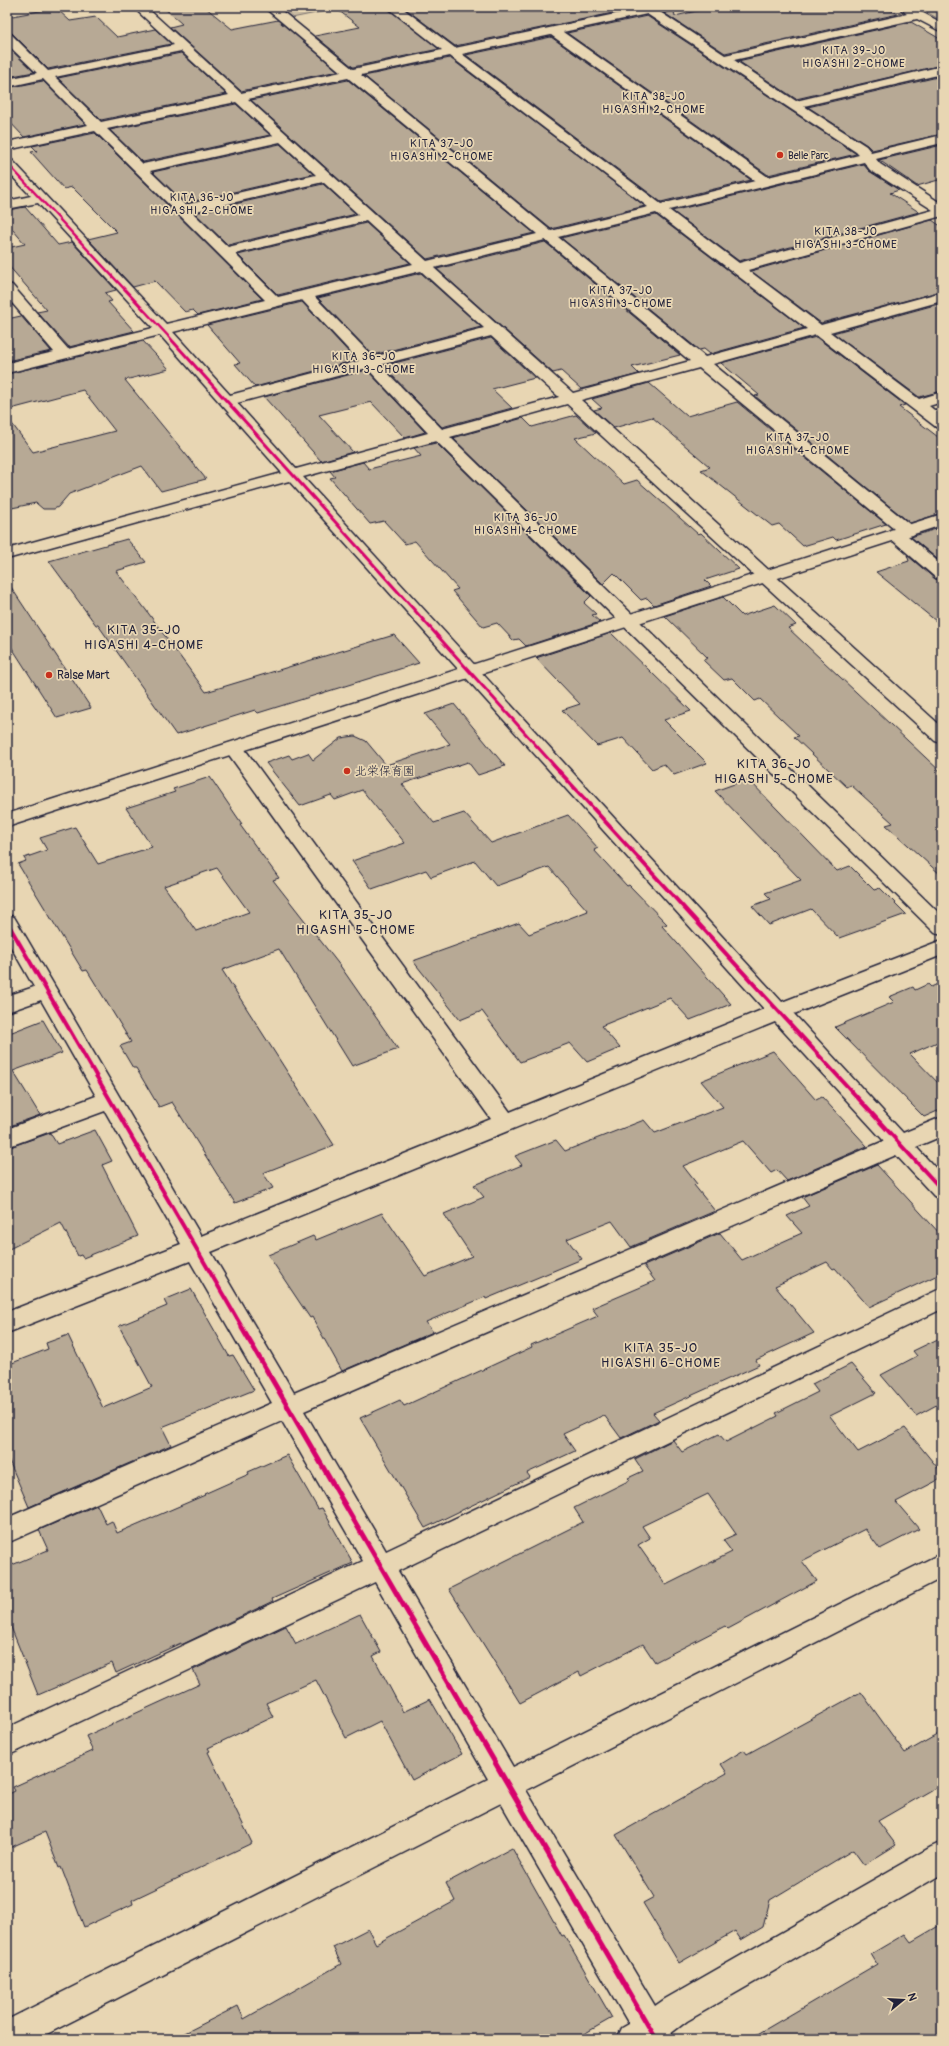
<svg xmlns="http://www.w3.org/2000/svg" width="949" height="2046" viewBox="0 0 949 2046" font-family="Pangolin,'Klee One',sans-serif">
<rect width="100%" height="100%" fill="#e8d6b3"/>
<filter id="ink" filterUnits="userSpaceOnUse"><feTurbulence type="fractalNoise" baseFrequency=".025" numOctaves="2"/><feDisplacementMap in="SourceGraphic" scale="8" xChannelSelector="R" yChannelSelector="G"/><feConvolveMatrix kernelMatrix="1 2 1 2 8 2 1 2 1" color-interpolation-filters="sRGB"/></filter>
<g filter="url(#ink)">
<!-- green -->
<path fill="#cbbca2" stroke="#766f6e" d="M278 7H345L292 18Z
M918 7H942V21Z"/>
<!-- building -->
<path fill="#b7a995" stroke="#22223b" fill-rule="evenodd" d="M163 7H205L232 29 278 20 338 71 241 91 170 27 182 24Z
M334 7H386L439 49 353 67 315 36 360 27Z
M403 7H637V8L455 46Z
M673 7 675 16 714 7H885L898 14 725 53 664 13 670 11Z
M56 8 70 21 96 17 117 37 155 29 171 44 48 69 12 33 7 32V17Z
M647 16 855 153 856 154 768 175 567 33Z
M911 22 942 40V65L796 99 738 61Z
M551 37 751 180 661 202 466 55Z
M7 46 34 72 7 77Z
M181 53 226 94 101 120 58 78Z
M450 58 645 206 551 229 364 76Z
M942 76V134L872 150 867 145 808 107Z
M348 80 534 233 427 259 251 100Z
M43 81 85 124 24 137 7 119V88Z
M236 104 270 135 143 162 110 130Z
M95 133 262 299 198 315 193 310 185 312 155 281 133 287 88 239 117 232 72 187 64 189 31 152 37 151 32 146Z
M280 144 313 174 185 203 153 172Z
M942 145V179L917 186 879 160Z
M863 164 869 171 899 190 890 193 919 212 739 261 672 211Z
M323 184 356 214 228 245 195 213Z
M25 207 58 245 72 242 116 290 105 293 112 301 108 302 134 331 69 347 37 312 47 310 7 264V248L25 244 7 223V210Z
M656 215 804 328 710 354 704 349 699 350 561 238Z
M932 220 942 227V291L821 323 751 271Z
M366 223 410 263 278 295 238 255Z
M545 242 680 355 632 367 639 374 581 389 561 371 553 373 437 269Z
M421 273 481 327 373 355 318 298Z
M302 302 356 360 255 387 235 364 240 363 207 325Z
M942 303V391L919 397 833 333Z
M21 316 51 351 7 361V319Z
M816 337 905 405 899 407 942 440V513L910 523 755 396 759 395 721 363Z
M491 338 535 378 492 389 512 408 442 427 383 366Z
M143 341 169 369 125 380 206 479 161 491 142 466 69 494 58 507 54 509H43L36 503 7 509V417L33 452 115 431 83 390 7 410V374Z
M367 370 425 432 405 438 371 402 319 415 353 452 321 461 264 397Z
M649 383 687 416 737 402 886 524 836 540 833 537 803 546 779 524 772 526 701 470 710 467 652 417 614 428 594 410 602 408 592 399Z
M576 415 596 433 575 438 624 484 637 480 698 534 701 533 739 569 705 580 711 586 654 605 647 598 641 600 614 573 603 584 453 438 523 418 532 427Z
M436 443 591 596 584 603 596 614 592 615 600 622 526 646 519 639 513 640 497 623 483 627 452 591 458 589 415 541 405 544 384 521 370 524 330 478 335 477 330 471 363 462 369 469 421 456 414 448Z
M942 527V563L911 537Z
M127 539 146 562 116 571 146 610 206 692 394 635 419 663 258 713 255 710 176 735 98 625H96L49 561Z
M907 555 935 579 942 580V626L876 572 909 561Z
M7 581 91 708 57 718 7 640Z
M723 597 742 616 775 605 796 625 788 628 942 773V876L886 825 893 823 851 785 847 787 794 737 799 736 760 699 755 701 732 678 724 680 703 660 708 658 665 616Z
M611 633 691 711 664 720 707 763 674 775 664 764 652 769 623 738 597 746 562 710 580 704 536 658Z
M454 704 505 766 478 775 468 762 402 784 434 823 464 813 491 843 568 815 598 848 594 850 627 886 629 885 667 924 662 926 731 1004 690 1020 670 998 601 1026 620 1048 587 1062 570 1043 520 1062 482 1011 460 1020 413 961 519 923 529 934 588 911 549 867 496 886 475 861 431 877 426 870 372 889 352 861 405 843 362 790 335 800 331 795 300 806 266 763 289 755 292 759 308 753 313 760 341 738 355 736 366 741 386 765 450 744 425 714Z
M210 777 242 824 240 825 279 878 273 880 341 967 398 1049 352 1066 279 949 222 970 334 1145 263 1173 273 1188 235 1203 172 1102 159 1107 136 1068H133L120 1046 131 1042 87 970 83 971 18 864 26 861 24 858 47 850 40 838 75 827 98 864 152 847 126 808 175 792 173 789ZM217 868 249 912 196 931 164 886Z
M748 779 837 871 850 866 874 890 880 888 906 914 839 938 811 909 769 925 752 906 771 899 765 893 801 880 715 791Z
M942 982V1040L910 1054 942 1087V1109L924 1117 835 1027 894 1002 889 997 913 987 915 990 928 984 931 987Z
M43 1020 62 1053 13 1071 40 1115 7 1127V1034Z
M773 1051 816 1100 822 1097 867 1146 787 1181 777 1170 771 1173 743 1141 683 1166 697 1184 694 1185 715 1211 631 1247 612 1221 567 1239 582 1259 486 1299 485 1297 426 1322 433 1332 342 1371 312 1317 310 1318 268 1255 313 1236 316 1240 382 1213 425 1276 472 1256 444 1214 484 1197 474 1185 522 1165 515 1156 556 1140 565 1151 644 1120 655 1133 723 1107 701 1081Z
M95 1130 112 1161 102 1165 138 1236 83 1258 81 1255 78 1256 61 1223 7 1250V1148L50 1133 57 1144Z
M877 1165 942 1236V1273L869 1307 835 1268 833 1269 827 1262 775 1286 814 1333 756 1360 759 1365 653 1413 659 1420 621 1438 604 1415 563 1434 575 1451 527 1473 530 1477 425 1528 360 1418 400 1400 404 1406 532 1347 531 1345 598 1316 592 1308 655 1281 644 1266 720 1233 742 1260 802 1233 787 1216 809 1206 802 1197Z
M191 1289 229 1356 233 1355 254 1390 162 1427 171 1445 29 1507 7 1456V1365L48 1349 46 1343 68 1335 103 1408 152 1387 119 1326 167 1306 164 1300Z
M942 1337V1402L916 1416 881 1375 917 1356 913 1351Z
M851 1364 876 1393 830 1416 858 1452 905 1428 942 1473V1478L896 1502 919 1529 880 1549 865 1529 802 1561 817 1581 728 1629 725 1626 655 1662 643 1644 581 1676 579 1672 520 1703 449 1589 583 1522 574 1508 630 1480 628 1478 643 1471 635 1459 673 1440 682 1452 719 1434 726 1442 778 1416 776 1413 818 1392 812 1384ZM708 1494 736 1534 723 1540 732 1552 666 1585 638 1545 650 1538 642 1526Z
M287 1455 318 1509 322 1508 353 1563 272 1599 273 1601 181 1645V1643L116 1673 112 1663 38 1695 7 1617V1567L48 1550 39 1530 97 1505 106 1524 112 1521 117 1533 205 1495 204 1494 249 1474 248 1472Z
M360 1614 381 1652 373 1656 403 1712 430 1699 462 1754 412 1780 380 1721 346 1738 316 1680 266 1703 273 1717 208 1748 210 1751 208 1752 252 1843 132 1900 133 1904 84 1927 61 1867 59 1868 45 1832 7 1849V1795L15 1791 13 1787 93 1751 86 1736 200 1684 193 1670 286 1626 296 1644Z
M861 1692 905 1753 942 1732V1784L878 1821 896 1845 864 1865 853 1850 770 1900 763 1927 741 1940 735 1931 679 1963 643 1903 654 1897 616 1835 727 1773 721 1764 744 1750 747 1754Z
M512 1848 562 1936 564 1935 612 2018 575 2039H173L238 2006 244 2019 341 1964 333 1947 368 1929 376 1944 455 1901 446 1883Z
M942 1924V2039H749L877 1964 871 1954 905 1934 911 1942Z"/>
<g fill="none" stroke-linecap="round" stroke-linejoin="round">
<!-- street casing -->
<g stroke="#22223b" stroke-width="3">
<path id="street" d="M133 7H146L241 93 341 72 264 7H277L353 69 442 50 387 7H401L455 48 639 9 638 7H672L670 10 660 12 725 55 907 14 901 9 902 7H912L942 23V32L917 19 734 60 796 101 942 66V74L804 106 866 146 871 152 942 135V143L876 159 880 164 942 204V216L748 270 821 325 942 292V301L830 332 919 399 942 392V402L929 406 942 416V429L936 427 816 335 713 364 913 527 916 531 913 535 908 536 942 565V579L936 578 890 538 887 534 890 530 894 529 699 368 581 400 942 727V743L935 741 567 404 450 437 942 916V935L935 933 436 441 303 477 782 1002 942 940V955L794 1014 903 1133 942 1117V1136L916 1147 942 1175V1199L934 1196 896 1155 304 1411 386 1551 942 1288V1309L398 1571 513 1767 942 1553V1578L526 1790 655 2006 665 1999 931 1847 942 1842V1874L687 2021 670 2034 672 2039H617L622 2028 629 2024 501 1803 37 2039H7V2020L488 1779 375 1582 7 1756V1728L363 1561 282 1421 7 1543V1518L272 1403 190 1261 7 1333V1312L181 1244 105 1111 7 1147V1129L96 1096 41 1000 7 1012V996L34 987 7 940V915L14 917 17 922 201 1236 491 1119 227 752 224 748 227 744 234 742 241 744 510 1112 764 1009 289 481 7 559V549L282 473 160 335 7 373V363L54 352 7 297V284L12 285 68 349 153 328 38 203 7 209V201L31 196 7 171V159L12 160 166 324 265 300 95 131 7 150V142L88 125 43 79 7 87V79L37 73 7 44V33L11 34 48 71 174 45ZM647 14 856 152 859 155 768 177 563 32ZM551 35 755 181 661 204 462 54ZM181 51 229 95 101 122 55 77ZM450 56 648 207 551 231 361 75ZM348 78 537 234 427 261 248 99ZM236 102 273 136 143 164 107 129ZM280 142 316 175 185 205 150 171ZM864 162 870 170 933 210 739 263 669 210ZM323 182 359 215 228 247 192 212ZM656 213 807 329 705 357 558 237ZM366 221 413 264 278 297 235 254ZM545 240 690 361 573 393 434 268ZM421 271 484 328 373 357 315 297ZM302 300 359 361 230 395 173 332ZM491 336 559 397 442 429 380 365ZM367 368 428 433 296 469 237 403ZM775 1022 884 1141 294 1393 211 1252Z"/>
</g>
<!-- secondary casing -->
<g stroke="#22223b" stroke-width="3">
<path id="secondary" d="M942 514V525L7 827V814Z"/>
</g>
<!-- street -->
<use href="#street" fill="#e8d6b3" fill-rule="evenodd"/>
<!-- secondary -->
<use href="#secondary" fill="#e8d6b3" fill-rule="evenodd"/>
<!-- cycleway-far3 casing -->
<g stroke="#e8d6b3" stroke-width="4">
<path id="cycleway-far3" d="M7 163 170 338"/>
</g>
<!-- cycleway-far2 casing -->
<g stroke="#e8d6b3" stroke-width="5">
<path id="cycleway-far2" d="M169 337 560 772"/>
</g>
<!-- cycleway-far1 casing -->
<g stroke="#e8d6b3" stroke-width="6">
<path id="cycleway-far1" d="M559 771 942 1190
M7 922 243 1329"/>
</g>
<!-- cycleway casing -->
<g stroke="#e8d6b3" stroke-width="8">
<path id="cycleway" d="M242 1328 656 2039"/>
</g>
<!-- cycleway-far3 -->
<use href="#cycleway-far3" stroke="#d6006c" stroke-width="2.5"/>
<!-- cycleway-far2 -->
<use href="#cycleway-far2" stroke="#d6006c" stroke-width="3"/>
<!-- cycleway-far1 -->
<use href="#cycleway-far1" stroke="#d6006c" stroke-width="4"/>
<!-- cycleway -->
<use href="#cycleway" stroke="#d6006c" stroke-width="5"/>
</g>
</g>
<!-- markers -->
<g fill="#c8321e" stroke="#e8d6b3" stroke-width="1.5">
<circle cx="780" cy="155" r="4"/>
<circle cx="49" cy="675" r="4"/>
<circle cx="347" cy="771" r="4"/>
</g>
<g text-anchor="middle" stroke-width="3.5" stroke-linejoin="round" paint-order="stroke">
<!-- far-poi labels -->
<g font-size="10" fill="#22223b" stroke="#e8d6b3" text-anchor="start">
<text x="788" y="159">Belle Parc</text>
</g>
<!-- far-neighbourhood labels -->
<g font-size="11" letter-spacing="1" fill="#22223b" stroke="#e8d6b3">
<text x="854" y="54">KITA 39-JO<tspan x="854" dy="13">HIGASHI 2-CHOME</tspan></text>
<text x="654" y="100">KITA 38-JO<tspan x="654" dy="13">HIGASHI 2-CHOME</tspan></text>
<text x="442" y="147">KITA 37-JO<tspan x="442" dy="13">HIGASHI 2-CHOME</tspan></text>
<text x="202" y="201">KITA 36-JO<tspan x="202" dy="13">HIGASHI 2-CHOME</tspan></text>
<text x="846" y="235">KITA 38-JO<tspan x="846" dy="13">HIGASHI 3-CHOME</tspan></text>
<text x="621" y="294">KITA 37-JO<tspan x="621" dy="13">HIGASHI 3-CHOME</tspan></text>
<text x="364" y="360">KITA 36-JO<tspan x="364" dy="13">HIGASHI 3-CHOME</tspan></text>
<text x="798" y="441">KITA 37-JO<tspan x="798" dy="13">HIGASHI 4-CHOME</tspan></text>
<text x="526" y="521">KITA 36-JO<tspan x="526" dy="13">HIGASHI 4-CHOME</tspan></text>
</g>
<!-- poi labels -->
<g font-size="12" fill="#22223b" stroke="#e8d6b3" text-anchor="start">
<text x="57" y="679">Ralse Mart</text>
<text x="355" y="775">北栄保育園</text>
</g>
<!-- neighbourhood labels -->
<g font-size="13" letter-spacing="1" fill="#22223b" stroke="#e8d6b3">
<text x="144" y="634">KITA 35-JO<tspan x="144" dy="15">HIGASHI 4-CHOME</tspan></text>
<text x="774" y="768">KITA 36-JO<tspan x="774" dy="15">HIGASHI 5-CHOME</tspan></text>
<text x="356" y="919">KITA 35-JO<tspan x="356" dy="15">HIGASHI 5-CHOME</tspan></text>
<text x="661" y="1352">KITA 35-JO<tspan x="661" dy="15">HIGASHI 6-CHOME</tspan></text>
</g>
</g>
<!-- margin -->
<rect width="949" height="2046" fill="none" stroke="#e8d6b3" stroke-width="24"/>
<rect x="12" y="12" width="925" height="2022" fill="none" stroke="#22223b" stroke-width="1.5" filter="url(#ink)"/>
<!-- north arrow -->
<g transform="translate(903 2000) rotate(72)" stroke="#e8d6b3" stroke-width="3" paint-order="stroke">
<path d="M0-3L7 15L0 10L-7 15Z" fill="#22223b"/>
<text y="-6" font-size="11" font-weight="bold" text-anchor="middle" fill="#22223b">N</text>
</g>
</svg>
